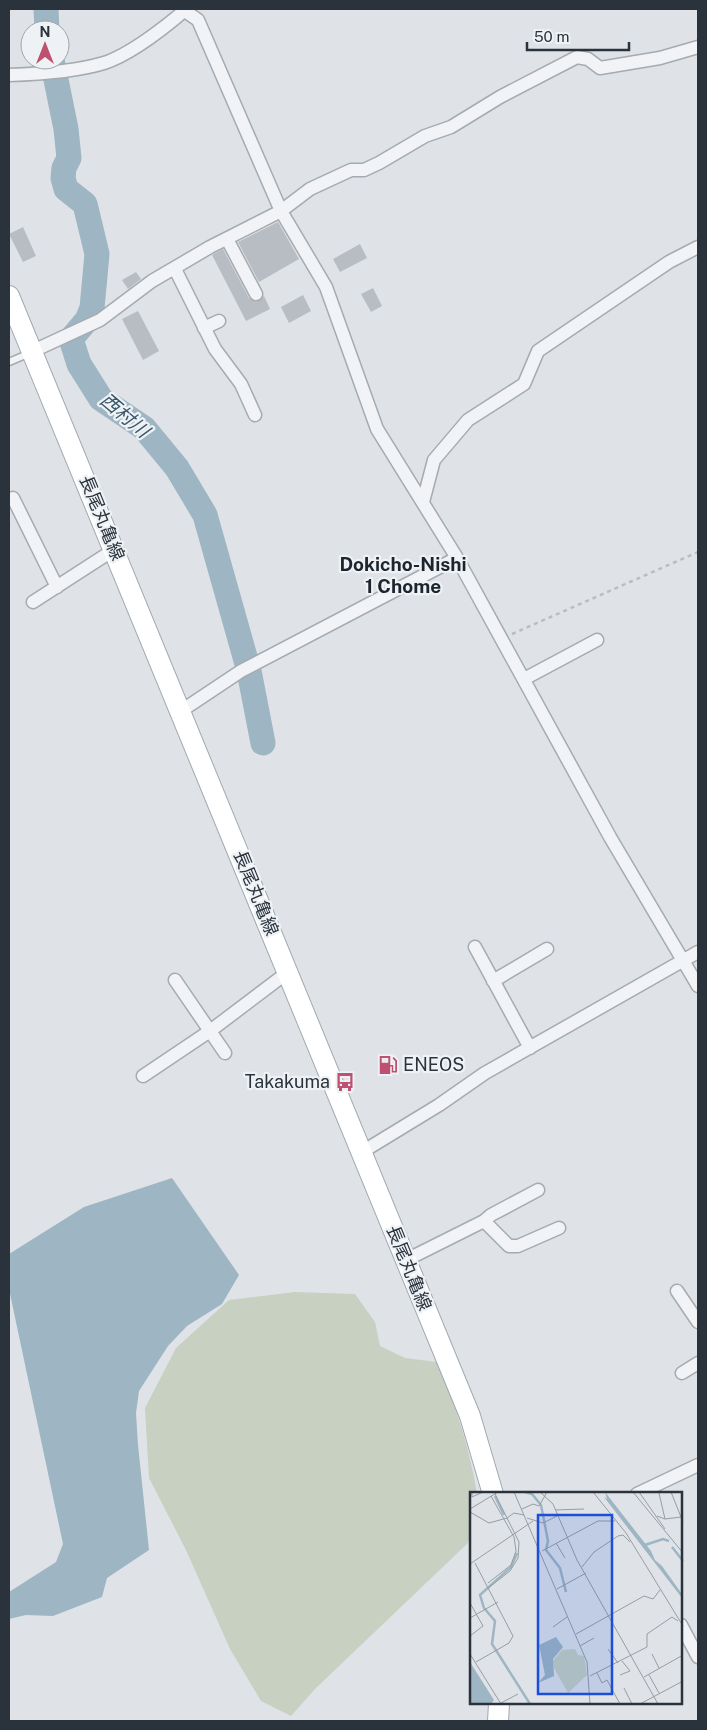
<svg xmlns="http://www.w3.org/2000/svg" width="707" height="1730" viewBox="0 0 707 1730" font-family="'Public Sans','Noto Sans JP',sans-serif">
<rect width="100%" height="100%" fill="#dfe3e7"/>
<!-- green -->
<path fill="#c7d0c1" d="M295 1292 355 1294 375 1322 380 1346 405 1358 437 1362C455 1403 470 1449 477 1494H471V1535L468 1543 316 1688 291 1716 261 1701 230 1649 186 1550 149 1478 145 1408 176 1348 229 1300Z"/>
<!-- water -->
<path fill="#9eb5c3" d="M172 1178 239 1275 222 1304 187 1326 168 1346 139 1391 136 1413 138 1445 149 1550 107 1578 102 1597 53 1616 26 1615 9 1619V1592L56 1562 63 1544 9 1289V1254L84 1207Z"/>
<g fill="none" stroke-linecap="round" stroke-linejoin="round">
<!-- river -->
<path stroke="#9eb5c3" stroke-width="25" d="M46 9 47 30
M52 60 66 129 69 158 64 168 63 178 66 189 85 204 97 254 92 308 87 320 71 339 79 364 101 399 144 428 177 468 205 515 249 671 263 743"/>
</g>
<!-- building -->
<path fill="#b7bdc3" d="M278 222 299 259 259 282 238 242Z
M23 227 36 256 23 262 9 234Z
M360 244 367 258 340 272 333 259Z
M223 249 249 298 256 302 264 296 270 309 246 321 212 255Z
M136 272 141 279 128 289 122 280Z
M373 288 382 306 371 312 361 294Z
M303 295 311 311 289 323 281 307Z
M138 311 159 351 143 360 122 319Z"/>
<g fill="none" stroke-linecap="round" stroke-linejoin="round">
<!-- lane casing -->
<g stroke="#a5abb0" stroke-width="9">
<path id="lane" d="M9 362 30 353"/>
</g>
<!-- street casing -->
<g stroke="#a5abb0" stroke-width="15">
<path id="street" d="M182 9 198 20 281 211 326 287 377 429 457 558 610 837 698 986
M9 75C40 74 74 72 104 63 129 55 164 28 184 11
M227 239 256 294
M175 269 215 349 241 384 255 415
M204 328 219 321
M33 351 100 320 152 281 210 247 281 211 310 189 351 170H364L379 163 425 136 451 127 500 97 577 57 588 59 600 68 660 58 698 47
M13 498 57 587
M423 502 434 460 468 420 524 384 538 351 669 262 698 247
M33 602 115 549
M524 679 597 640
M181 711 241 671 457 558
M475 947 530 1048
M175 980 225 1053
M493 981 547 949
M143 1076 210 1031 288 972
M362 1152 439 1105 485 1073 698 952
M484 1221 509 1246H518L559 1228
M406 1260 484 1221 491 1215 538 1190
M677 1291 698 1322
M682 1373 698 1363
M637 1494 698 1465
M681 1625 698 1657"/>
</g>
<!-- primary casing -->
<g stroke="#a0a9b1" stroke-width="22">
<path id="primary" d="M9 296 470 1416 493 1494
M498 1721 499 1704"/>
</g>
<!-- path -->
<path stroke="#b9bdc2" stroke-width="2.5" stroke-dasharray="4 4" stroke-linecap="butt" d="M512 634 698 552"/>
<!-- lane -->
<use href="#lane" stroke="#f1f3f6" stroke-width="6"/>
<!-- street -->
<use href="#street" stroke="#f1f3f6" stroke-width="12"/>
<!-- primary -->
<use href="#primary" stroke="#fff" stroke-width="20"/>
</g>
<!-- icons -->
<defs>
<g id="fuel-bare" transform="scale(1.5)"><path d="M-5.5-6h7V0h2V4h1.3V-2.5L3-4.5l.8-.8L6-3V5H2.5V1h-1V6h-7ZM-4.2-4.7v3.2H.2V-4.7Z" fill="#bf5170" stroke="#eef2f5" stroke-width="2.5" paint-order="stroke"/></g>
<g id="bus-bare" transform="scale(1.5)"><path d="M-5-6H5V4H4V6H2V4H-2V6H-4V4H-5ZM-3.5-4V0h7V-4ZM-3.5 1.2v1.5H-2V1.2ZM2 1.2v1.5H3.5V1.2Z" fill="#bf5170" stroke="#eef2f5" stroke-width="2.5" paint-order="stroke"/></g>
</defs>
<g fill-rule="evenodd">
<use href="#fuel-bare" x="388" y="1065"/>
<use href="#bus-bare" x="345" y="1082"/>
</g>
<g text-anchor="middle" stroke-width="4.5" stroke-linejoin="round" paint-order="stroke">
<!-- street labels -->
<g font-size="18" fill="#2a333c" stroke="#eef2f5">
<text transform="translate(102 518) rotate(68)" y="6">長尾丸亀線</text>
<text transform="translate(256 893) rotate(68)" y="6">長尾丸亀線</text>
<text transform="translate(409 1268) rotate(68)" y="6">長尾丸亀線</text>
</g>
<!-- poi labels -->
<g font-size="18" fill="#2a333c" stroke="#eef2f5" text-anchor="start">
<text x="403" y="1071">ENEOS</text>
<text x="330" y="1088" text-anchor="end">Takakuma</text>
</g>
<!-- water labels -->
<g font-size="19" font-style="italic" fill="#38566c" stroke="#eef2f5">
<text transform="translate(125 415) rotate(40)" y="7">西村川</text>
</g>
<!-- neighbourhood labels -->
<g font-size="19" font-weight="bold" fill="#1c242d" stroke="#eef2f5">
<text x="403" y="571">Dokicho-Nishi<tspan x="403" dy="22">1 Chome</tspan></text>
</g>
</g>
<!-- overview -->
<g transform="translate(470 1492)">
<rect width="212" height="212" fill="#dfe3e7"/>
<path d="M105 157 108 163 114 164 117 183 98 201 84 176 83 169 92 158Z" fill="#c7d0c1"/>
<path d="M135 0 181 59 185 68 192 74 212 102V106L134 5 137 7ZM86 145 93 155 83 167 84 184 68 191 75 183 69 153ZM0 170 24 208 21 212H0Z" fill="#9eb5c3"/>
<path fill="none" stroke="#9eb5c3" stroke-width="2.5" d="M55 0 62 2 71 13 78 49 76 58 90 76 96 100M25 4 34 23M175 53 193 47 199 49M202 55 213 69M47 61 41 75 10 103 14 116 25 129 22 152 60 212"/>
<path fill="none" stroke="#979da3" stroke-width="1" d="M2 0V5L13 0M44 0 117 170 120 212M70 0 83 12 107 68 188 212M123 0 156 41 213 134M163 0 213 61M169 0 195 37M201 0 213 30M189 1 195 27M0 17 28 0M52 17 63 12 69 14 77 0M85 18 114 17M0 20 19 31 37 26 25 2M187 24 195 27 211 25M57 26 73 31 87 24M86 51 95 66M72 59 128 29H145M5 71 43 144 39 151 6 170M0 72 63 29M112 75 124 60 148 44 153 43 160 50M18 91 41 73 46 59 44 45 21 4M18 96 40 79 48 66 49 50 37 26 44 21 54 23M87 97 116 81M0 111 13 134 0 144M0 126 28 110M83 135 97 125M106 142 174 104 183 107 190 98M110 154 124 146M138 157 148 171M0 162 31 212M182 162 189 176M127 181 132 191 137 188 150 212M150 183 160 179 152 169M179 183 189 201M120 184 177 155V142L202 125 208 129M174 185 213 163M154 196 162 212M31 211 48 202M170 212 213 189"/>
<path fill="#1d4ed8" fill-opacity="0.15" stroke="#1d4ed8" stroke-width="2.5" d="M68 23H142V202H68Z"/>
<rect width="212" height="212" fill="none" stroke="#2a333c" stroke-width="2.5"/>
</g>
<!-- border -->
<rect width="707" height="1730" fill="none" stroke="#2a333c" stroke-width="20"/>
<!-- north arrow -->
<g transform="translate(45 45)"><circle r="24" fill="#eef2f5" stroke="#a0a6ab"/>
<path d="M0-4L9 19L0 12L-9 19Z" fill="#bf5170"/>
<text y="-8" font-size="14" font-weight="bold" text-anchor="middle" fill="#2a333c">N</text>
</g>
<!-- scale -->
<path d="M527 42v8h102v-8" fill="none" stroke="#2a333c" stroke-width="2.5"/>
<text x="534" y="42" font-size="15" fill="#2a333c" stroke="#eef2f5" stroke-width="4" paint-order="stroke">50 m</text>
</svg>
